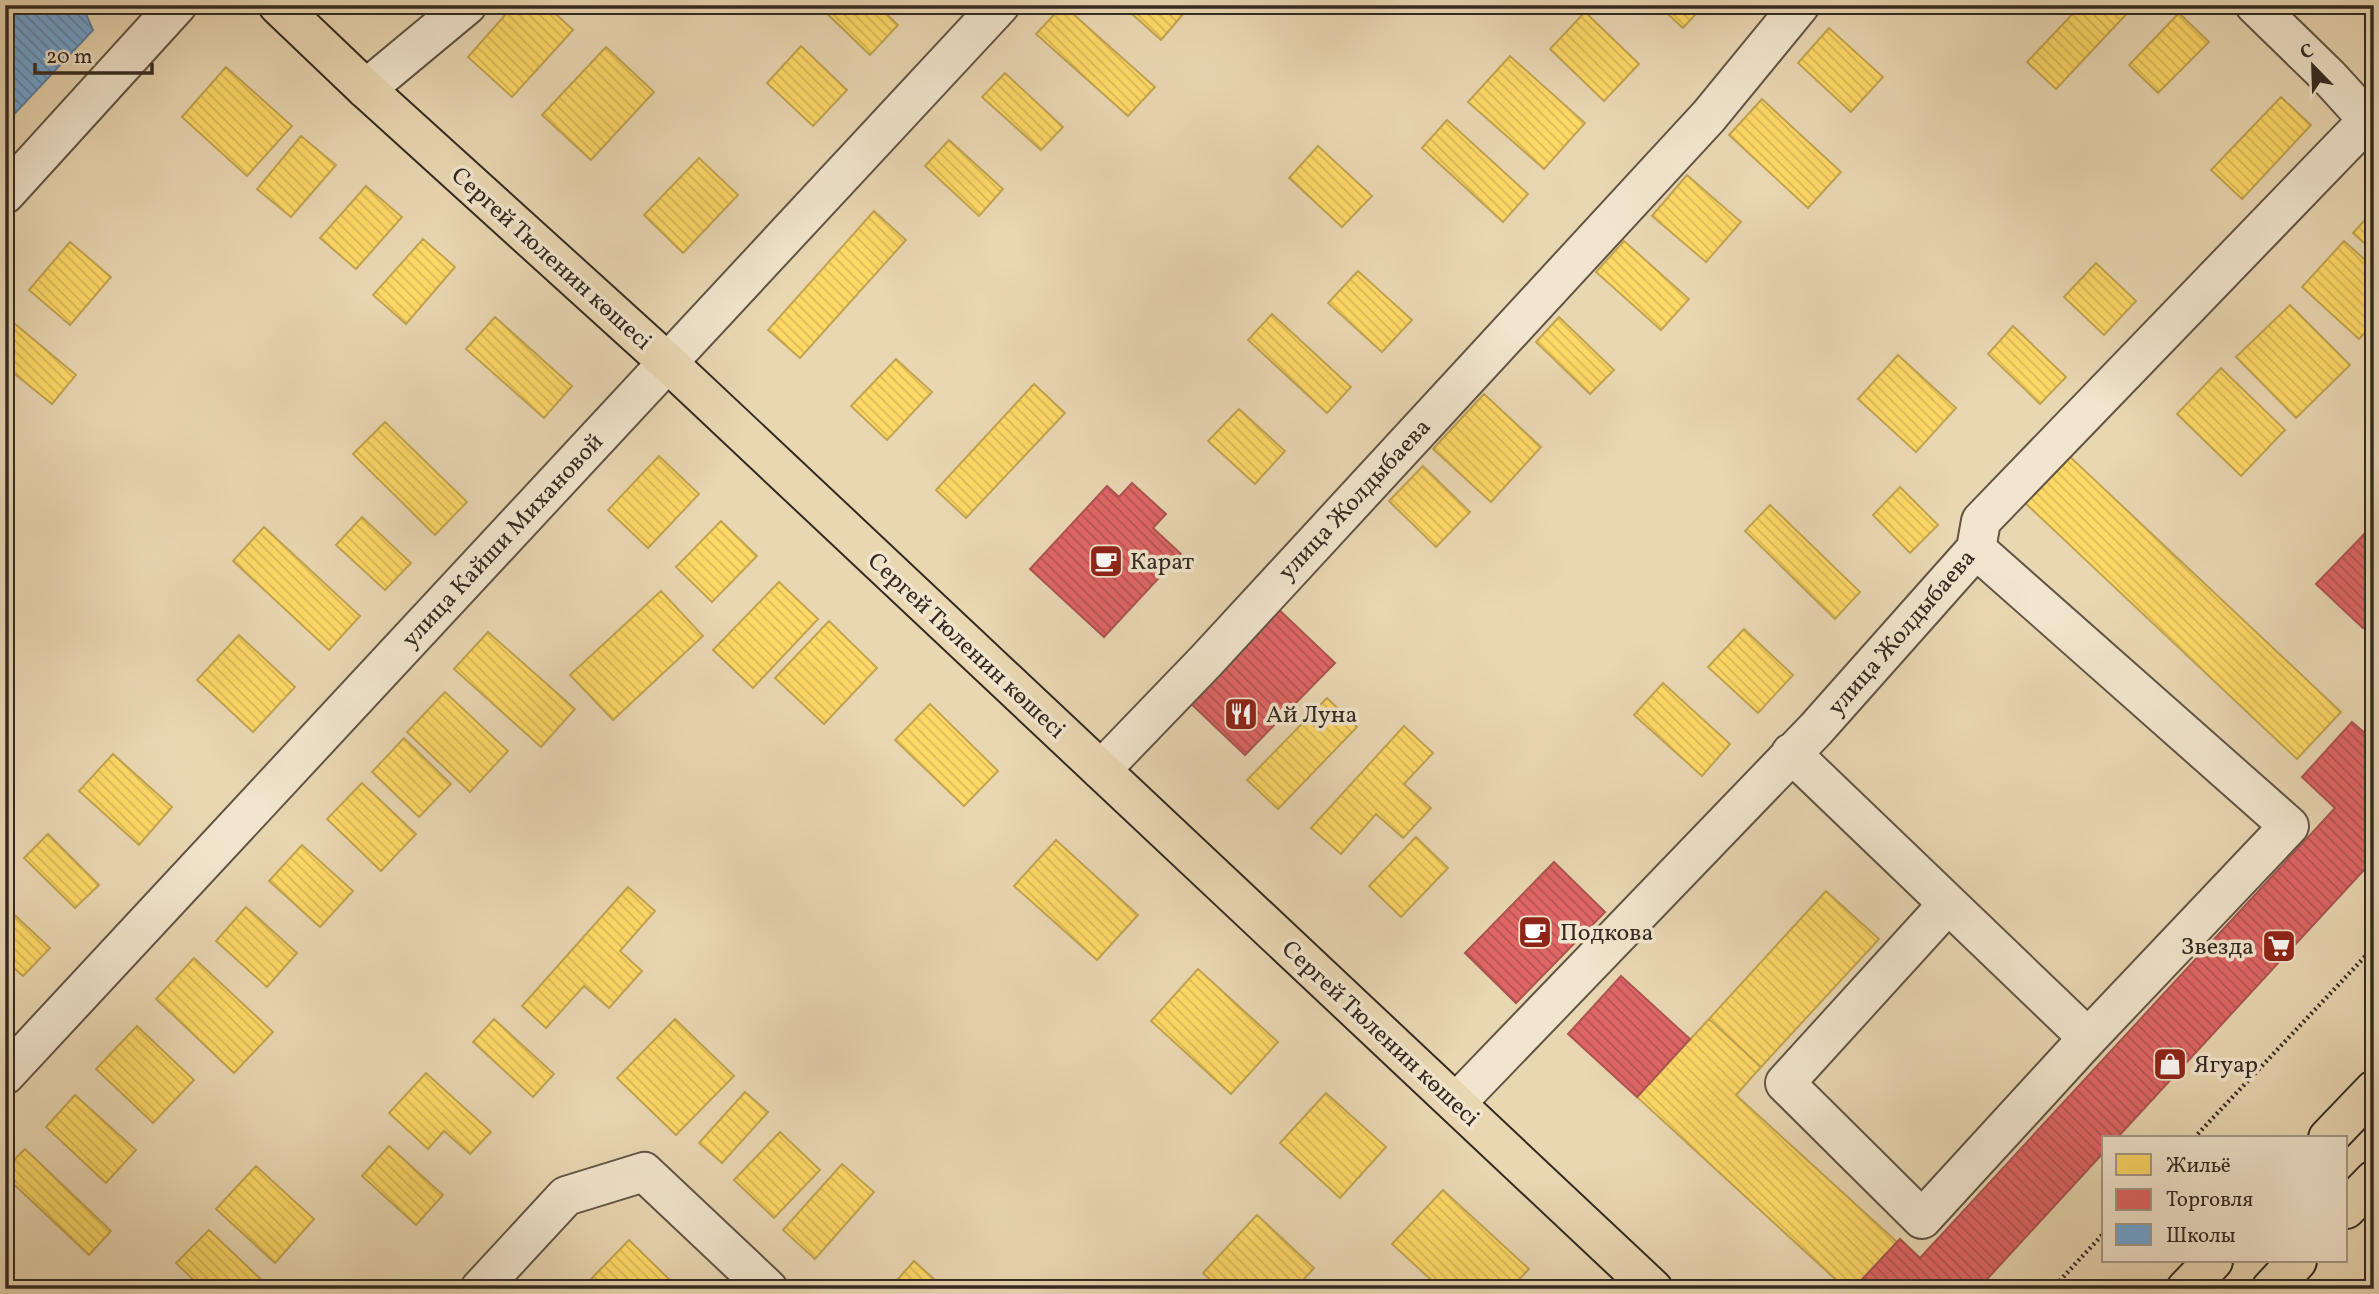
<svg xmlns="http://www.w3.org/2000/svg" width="2379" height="1294" viewBox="0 0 2379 1294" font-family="Vollkorn,serif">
<defs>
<pattern id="homes-back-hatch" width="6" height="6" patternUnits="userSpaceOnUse" patternTransform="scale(1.75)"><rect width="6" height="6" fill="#ffd966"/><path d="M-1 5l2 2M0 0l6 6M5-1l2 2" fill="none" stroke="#dbba58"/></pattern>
<pattern id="shops-back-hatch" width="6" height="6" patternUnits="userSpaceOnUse" patternTransform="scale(1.75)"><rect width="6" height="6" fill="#e06666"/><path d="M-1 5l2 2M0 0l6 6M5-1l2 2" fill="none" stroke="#b65454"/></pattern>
<pattern id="schools-back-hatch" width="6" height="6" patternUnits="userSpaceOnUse" patternTransform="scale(1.75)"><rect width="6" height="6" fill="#6fa8dc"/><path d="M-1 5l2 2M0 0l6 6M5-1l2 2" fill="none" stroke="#5c89b2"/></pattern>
</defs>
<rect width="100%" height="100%" fill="#e9d7b2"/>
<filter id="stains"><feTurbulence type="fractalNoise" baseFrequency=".00286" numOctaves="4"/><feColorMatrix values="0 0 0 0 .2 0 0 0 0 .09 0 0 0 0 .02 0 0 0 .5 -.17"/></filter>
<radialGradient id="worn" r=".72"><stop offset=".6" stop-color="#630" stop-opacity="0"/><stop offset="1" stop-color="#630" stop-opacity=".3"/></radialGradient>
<!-- homes -->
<path fill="url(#homes-back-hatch)" stroke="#c2a452" stroke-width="2" d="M514 5H546L573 30 512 97 468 57Z
M818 5H877L898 25 870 55Z
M1063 5 1155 87 1128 116 1036 34Z
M1122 5H1189L1190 6 1161 40Z
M1658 5H1704L1683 28Z
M2081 5H2135L2056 89 2027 62Z
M1585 12 1639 64 1604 101 1550 49Z
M2179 13 2209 42 2158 93 2129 65Z
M1829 28 1883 77 1851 112 1798 63Z
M801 46 847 90 813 126 767 83Z
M606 47 654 92 591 160 542 115Z
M1510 56 1585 123 1544 169 1468 102Z
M226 67 292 126 247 176 182 117Z
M1005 73 1063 127 1041 150 982 97Z
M2281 97 2311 125 2242 199 2211 170Z
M1762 99 1841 172 1808 208 1729 135Z
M1447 120 1528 194 1503 222 1422 148Z
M301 136 336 165 291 217 257 189Z
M949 140 1003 189 979 216 925 166Z
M1318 146 1372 196 1342 227 1289 178Z
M699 158 738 195 683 253 644 215Z
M1687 175 1741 222 1706 262 1652 216Z
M366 186 402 217 356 269 320 238Z
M2374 210V252L2353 233Z
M874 211 906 240 800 358 768 330Z
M423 239 455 267 406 324 373 295Z
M1624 241 1689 299 1661 330 1596 272Z
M2344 241 2374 268V323L2359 339 2302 287Z
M70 242 111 277 70 325 29 290Z
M2096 263 2136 301 2104 335 2064 297Z
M1358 271 1412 320 1382 352 1328 303Z
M2290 305 2350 365 2296 418 2236 357Z
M1272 314 1351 387 1327 413 1248 340Z
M495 317 572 386 544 418 466 349Z
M1559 317 1614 370 1590 394 1536 342Z
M8 318 76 375 52 404 5 366V321Z
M2013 326 2066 377 2040 404 1988 354Z
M1898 355 1956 408 1916 452 1858 399Z
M896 359 932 392 887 440 851 406Z
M2221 368 2285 430 2241 476 2177 414Z
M1034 384 1065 413 966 518 936 490Z
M1484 394 1541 447 1491 502 1433 449Z
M1239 409 1285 451 1255 484 1208 441Z
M385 422 467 502 435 535 353 454Z
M2066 453 2341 712 2297 759 2022 500Z
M659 456 699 494 648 548 608 510Z
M1423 466 1470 512 1436 547 1389 501Z
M1900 487 1938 525 1910 553 1873 515Z
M1770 505 1860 592 1835 619 1745 531Z
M362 517 411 563 385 590 336 545Z
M721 521 757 556 712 602 676 567Z
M264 527 360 616 329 650 233 561Z
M779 582 818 619 753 688 713 650Z
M661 591 703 636 613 720 570 675Z
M829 621 877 668 824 724 775 678Z
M1744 629 1793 675 1758 713 1708 667Z
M488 632 575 709 541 747 454 669Z
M239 635 295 687 253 732 197 680Z
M1663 683 1730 744 1702 776 1634 715Z
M445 692 508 751 470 792 407 732Z
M1327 698 1357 727 1278 809 1247 780Z
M930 704 998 771 964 806 895 740Z
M1404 726 1433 753 1404 784 1431 808 1403 838 1376 814 1341 854 1311 828Z
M404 738 451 784 419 817 372 772Z
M113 754 172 807 139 845 79 791Z
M362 783 416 834 381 871 327 819Z
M48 834 99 885 75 908 24 858Z
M1416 837 1448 868 1401 917 1369 886Z
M1056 840 1138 915 1097 960 1014 886Z
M302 845 353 891 320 927 269 881Z
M628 887 655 911 620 951 642 971 609 1008 584 986 546 1028 522 1006Z
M1826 891 1879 939 1761 1067 1709 1019Z
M5 906 50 948 23 976 5 960Z
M246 907 297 953 267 987 216 941Z
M194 958 273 1032 234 1073 156 999Z
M1198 969 1278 1042 1231 1094 1151 1021Z
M494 1019 554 1074 533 1097 473 1042Z
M675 1019 734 1076 676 1135 617 1078Z
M1709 1019 1761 1067 1736 1095 1897 1242 1853 1289H1846L1637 1097Z
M137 1026 194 1080 153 1123 96 1069Z
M426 1073 491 1132 470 1154 444 1131 428 1149 389 1113Z
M745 1092 768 1112 722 1163 699 1143Z
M1326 1093 1386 1147 1340 1198 1280 1143Z
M75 1095 136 1150 106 1183 46 1127Z
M780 1132 820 1170 774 1218 734 1180Z
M389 1146 443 1195 416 1225 362 1176Z
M25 1149 111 1231 89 1255 5 1176V1169Z
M842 1164 874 1192 815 1259 783 1230Z
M256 1166 314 1219 275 1263 216 1209Z
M1443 1190 1529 1269 1510 1289H1441L1392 1244Z
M1257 1215 1314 1268 1295 1289H1220L1203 1273Z
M209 1230 271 1289H203L176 1263Z
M629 1240 675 1285 671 1289H601L591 1279Z
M914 1261 945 1289H889Z"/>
<!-- shops -->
<path fill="url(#shops-back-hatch)" stroke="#ac5452" stroke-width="2" d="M1132 483 1166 514 1153 528 1181 554 1104 637 1030 569 1107 486 1119 497Z
M2373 525 2374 617 2363 628 2316 584Z
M1274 605 1335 663 1245 755 1185 698Z
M2352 722 2374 741V859L2117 1138H2104V1152L1978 1289H1853L1900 1239 1920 1258 2335 808 2302 777Z
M1554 862 1605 912 1516 1003 1465 953Z
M1621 976 1690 1039 1637 1097 1568 1034Z"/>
<!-- schools -->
<path fill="url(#schools-back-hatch)" stroke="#5d82a4" stroke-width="2" d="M5 5H82L93 30 5 124Z"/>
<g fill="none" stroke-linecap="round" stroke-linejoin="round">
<!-- minor casing -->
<g stroke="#615546" stroke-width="42">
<path id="minor" d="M366 89 467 5
M5 194 177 5
M1791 753 2088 1038 2289 826 1976 549
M1101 770 1206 661 1709 116 1800 5
M1948 904 1785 1083 1922 1219 2088 1038
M5 1075 1000 5
M1456 1103 1816 729 1976 549 1981 521 2368 120 2329 77 2255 5
M480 1289 566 1196 644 1172 768 1289"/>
</g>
<!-- major casing -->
<g stroke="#342a22" stroke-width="42">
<path id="major" d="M278 5 366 89 667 362 1653 1289
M2328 1138 2374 1090
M2346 1209 2374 1180
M2186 1289 2213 1261
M2271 1289 2297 1261"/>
</g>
<!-- path -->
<path stroke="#342a22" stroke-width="4.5" stroke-dasharray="2 3.5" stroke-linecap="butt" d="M2194 1138 2374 947
M2052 1289 2104 1233"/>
<!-- minor -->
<use href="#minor" stroke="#f1e5cd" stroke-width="38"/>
<!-- major -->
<use href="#major" stroke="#e9d7b2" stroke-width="38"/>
</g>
<!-- icons -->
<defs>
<g id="cafe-square" transform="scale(1.75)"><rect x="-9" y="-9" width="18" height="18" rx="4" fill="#8f2418" stroke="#f1e5cd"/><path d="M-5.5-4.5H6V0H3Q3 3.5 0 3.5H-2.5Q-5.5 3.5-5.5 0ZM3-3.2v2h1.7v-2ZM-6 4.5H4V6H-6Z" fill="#fff"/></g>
<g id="restaurant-square" transform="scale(1.75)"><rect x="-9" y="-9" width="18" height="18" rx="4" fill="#8f2418" stroke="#f1e5cd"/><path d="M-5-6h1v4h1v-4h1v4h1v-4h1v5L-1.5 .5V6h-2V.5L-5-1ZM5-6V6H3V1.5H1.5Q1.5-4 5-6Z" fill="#fff"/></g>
<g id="supermarket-square" transform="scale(1.75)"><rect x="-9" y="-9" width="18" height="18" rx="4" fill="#8f2418" stroke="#f1e5cd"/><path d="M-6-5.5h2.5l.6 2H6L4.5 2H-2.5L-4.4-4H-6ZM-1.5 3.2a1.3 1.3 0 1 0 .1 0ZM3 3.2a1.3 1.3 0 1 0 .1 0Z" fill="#fff"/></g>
<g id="shop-square" transform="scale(1.75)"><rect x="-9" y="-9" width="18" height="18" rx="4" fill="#8f2418" stroke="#f1e5cd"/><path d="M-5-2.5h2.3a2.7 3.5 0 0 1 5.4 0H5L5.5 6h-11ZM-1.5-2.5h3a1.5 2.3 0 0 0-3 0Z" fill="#fff"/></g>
</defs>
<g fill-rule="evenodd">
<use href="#cafe-square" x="1106" y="561"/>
<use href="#restaurant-square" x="1241" y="714"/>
<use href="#cafe-square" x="1535" y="932"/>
<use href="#supermarket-square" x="2279" y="946"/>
<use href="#shop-square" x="2170" y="1064"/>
</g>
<g text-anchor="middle" stroke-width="7" stroke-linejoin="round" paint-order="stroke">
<!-- street labels -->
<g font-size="24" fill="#342a22" stroke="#f1e5cd">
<text transform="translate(552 258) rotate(42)" y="8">Сергей Тюленин көшесі</text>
<text transform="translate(1354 499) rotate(-47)" y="8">улица Жолдыбаева</text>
<text transform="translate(502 540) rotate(-47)" y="8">улица Кайши Михановой</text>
<text transform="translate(1901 632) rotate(-49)" y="8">улица Жолдыбаева</text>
<text transform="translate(967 645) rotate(43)" y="8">Сергей Тюленин көшесі</text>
<text transform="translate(1381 1033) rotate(43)" y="8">Сергей Тюленин көшесі</text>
</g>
<!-- poi labels -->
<g font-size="24" fill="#342a22" stroke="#f1e5cd" text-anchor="start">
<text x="1130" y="569">Карат</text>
<text x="1266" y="722">Ай Луна</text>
<text x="1560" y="940">Подкова</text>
<text x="2254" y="954" text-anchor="end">Звезда</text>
<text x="2194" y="1072">Ягуар</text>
</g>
</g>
<!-- margin -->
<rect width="2379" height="1294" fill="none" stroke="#e9d7b2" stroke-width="28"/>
<rect x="7" y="7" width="2365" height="1280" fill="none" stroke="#342a22" stroke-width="3.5"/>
<rect x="14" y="14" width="2351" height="1266" fill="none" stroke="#342a22" stroke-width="2"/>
<!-- legend -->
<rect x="2102" y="1136" width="245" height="126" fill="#f1e5cd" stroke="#a59a89" stroke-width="2"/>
<rect x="2116" y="1154" width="35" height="21" fill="#ffd966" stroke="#a59a89" stroke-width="2"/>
<text x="2166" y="1172" font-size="21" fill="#342a22">Жильё</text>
<rect x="2116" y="1189" width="35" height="21" fill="#e06666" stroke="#a59a89" stroke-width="2"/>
<text x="2166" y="1206" font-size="21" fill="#342a22">Торговля</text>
<rect x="2116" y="1224" width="35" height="21" fill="#6fa8dc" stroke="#a59a89" stroke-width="2"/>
<text x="2166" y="1242" font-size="21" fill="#342a22">Школы</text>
<!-- north arrow -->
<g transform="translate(2313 66) rotate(337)" stroke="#f1e5cd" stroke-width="5" paint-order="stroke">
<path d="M0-5L12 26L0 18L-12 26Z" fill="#342a22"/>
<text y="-10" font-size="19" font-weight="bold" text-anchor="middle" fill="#342a22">С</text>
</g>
<!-- scale -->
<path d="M35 63v10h117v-10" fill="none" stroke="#342a22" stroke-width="3.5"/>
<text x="46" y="63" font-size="21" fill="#342a22" stroke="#f1e5cd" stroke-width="5" paint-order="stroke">20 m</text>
<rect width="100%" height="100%" filter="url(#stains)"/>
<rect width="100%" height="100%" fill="url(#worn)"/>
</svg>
